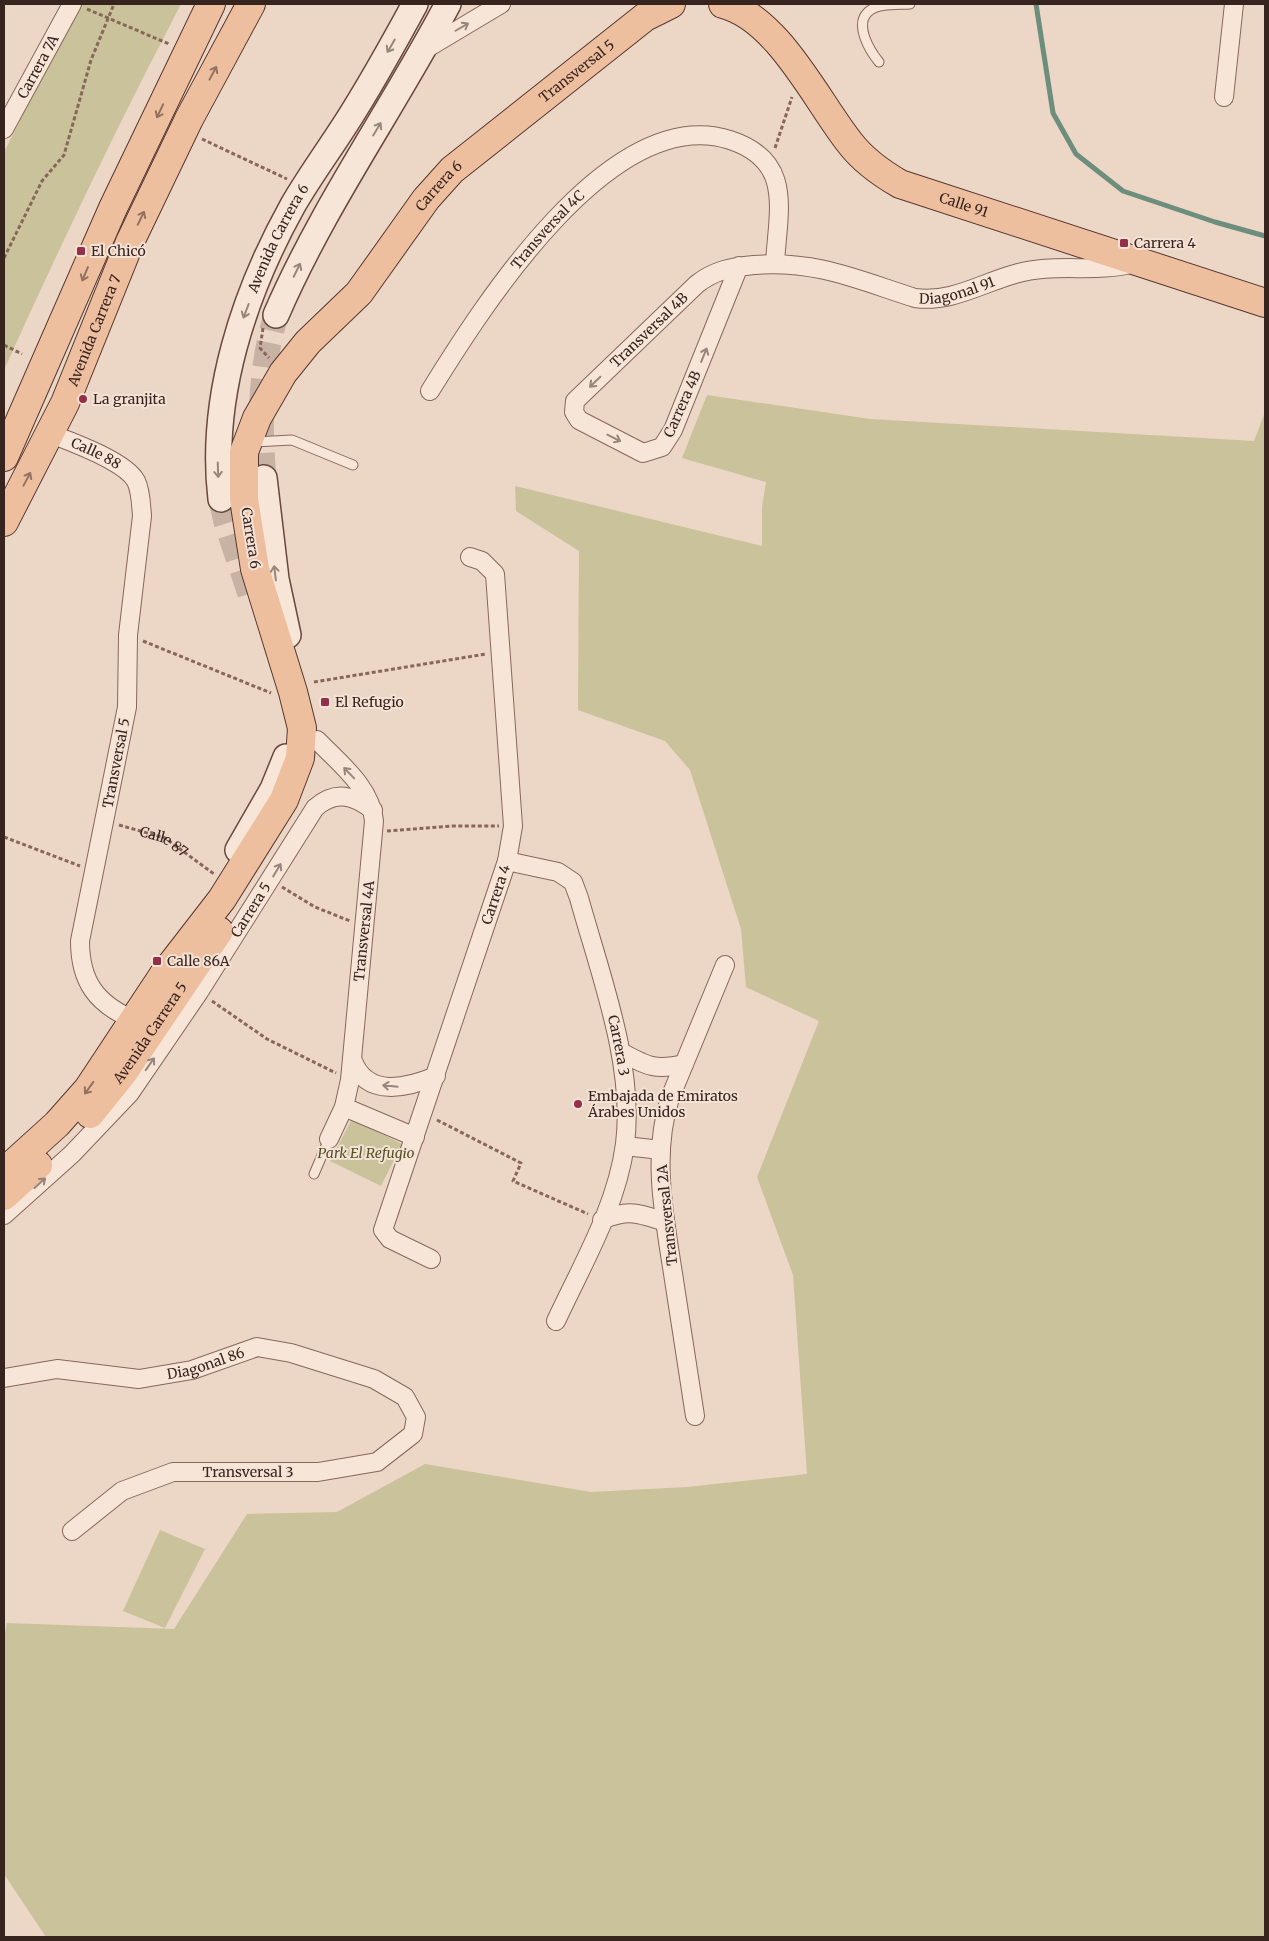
<svg xmlns="http://www.w3.org/2000/svg" width="1269" height="1941" viewBox="0 0 1269 1941" font-family="Merriweather,serif">
<rect width="100%" height="100%" fill="#ecd6c5"/>
<!-- green -->
<path fill="#cac29a" d="M79 4H181C118 124 60 246 4 370V152Z
M707 395 870 419 1254 441 1265 412V1937H46L4 1874V1637L7 1623 174 1629 247 1514 337 1512 425 1464 591 1492 687 1487 807 1474 793 1275 757 1177 819 1021 746 987 741 929 690 770 665 741 578 710 579 551 516 511 515 486 762 546V507L766 482 682 458Z
M352 1119 402 1144 381 1186 330 1161Z
M160 1530 205 1549 165 1628 123 1611Z"/>
<g fill="none" stroke-linecap="round" stroke-linejoin="round">
<!-- stream -->
<path stroke="#6e8e7d" stroke-width="5" d="M1036 4 1053 113 1076 154 1123 191 1215 222 1265 236"/>
<!-- secondary-tunnel -->
<path stroke="#c8b2a4" stroke-width="25" stroke-dasharray="25 12" stroke-linecap="butt" d="M264 478C259 422 260 369 276 315
M221 499 226 522 251 597"/>
<!-- service casing -->
<g stroke="#87675c" stroke-width="11">
<path id="service" d="M879 62C870 51 854 25 868 12 877 3 898 5 910 4
M252 442 292 440 353 465
M314 1174 329 1139"/>
</g>
<!-- minor casing -->
<g stroke="#87675c" stroke-width="20">
<g id="minor">
<path d="M424 50 501 4"/>
<path d="M1224 97 1234 4"/>
<path id="s2" d="M4 129 72 4"/>
<path id="s3" d="M739 266 673 430 662 447 643 453 579 420 574 412 575 401 697 284C715 270 732 267 754 265 816 260 858 280 915 298 951 303 982 283 1015 274 1054 262 1095 274 1134 263"/>
<path id="s4" d="M430 391C482 307 611 102 730 140 794 161 778 210 775 263"/>
<path id="s5" d="M51 434C72 442 125 461 136 481 141 491 141 505 142 516L128 635 127 707 80 941C80 981 96 1004 134 1020"/>
<path d="M317 740C339 763 371 787 374 821L350 1080 344 1107 329 1139"/>
<path id="s6" d="M507 861 558 872 573 882 579 898C600 974 635 1065 625 1144 617 1206 582 1265 556 1321"/>
<path d="M621 1052C647 1066 655 1071 684 1064"/>
<path d="M353 1061C367 1098 407 1088 436 1076"/>
<path d="M344 1107 415 1137"/>
<path d="M625 1146 661 1150"/>
<path id="s7" d="M4 1215 72 1154 130 1093 199 992 315 808C335 790 353 795 373 810"/>
<path d="M602 1220C628 1209 639 1213 665 1222"/>
<path id="s8" d="M431 1259 390 1239 383 1230 507 861 513 826 495 574 482 561 470 557"/>
<path id="s9" d="M4 1378 57 1369 139 1379 192 1370 257 1347 291 1353 374 1379 405 1397 416 1417 413 1434 377 1462 318 1472H173L122 1491 72 1531"/>
<path d="M695 1416C688 1370 681 1325 674 1280 665 1220 651 1157 670 1098L725 965"/>
</g>
</g>
<!-- secondary casing -->
<g stroke="#69483f" stroke-width="28">
<g id="secondary">
<path d="M276 315C323 206 393 108 448 4"/>
<path d="M264 478 276 579 288 635"/>
<path id="s10" d="M221 499C209 398 244 293 293 205 312 172 335 142 355 109 376 75 396 39 415 4"/>
<path d="M238 850 273 789 286 757"/>
</g>
</g>
<!-- primary casing -->
<g stroke="#553730" stroke-width="30">
<g id="primary">
<path id="s11" d="M723 4C778 18 816 100 850 143 863 160 881 173 900 184L1265 303"/>
<path d="M4 457 113 208 211 4"/>
<path id="s12" d="M4 522 65 403 130 242 189 119 251 4"/>
<path id="s13" d="M90 1114 123 1073 219 931"/>
<path id="s14" d="M4 1172 57 1124 88 1089 164 974 222 899 284 800 300 758 302 728 293 692 255 569 244 499V452L257 418 283 373 308 342 359 293 426 199 452 170 645 17 671 4"/>
<path d="M4 1196 38 1165"/>
</g>
</g>
<!-- path -->
<g stroke="#87675c" stroke-width="3" stroke-dasharray="4 2.5" stroke-linecap="butt">
<path d="M87 9 169 44"/>
<path d="M202 139 287 179"/>
<path d="M775 148 792 97"/>
<path d="M4 258 42 181 64 155 91 60 114 4"/>
<path d="M263 328 260 348 269 358"/>
<path d="M4 345 22 354"/>
<path d="M143 641 271 693"/>
<path d="M314 682 486 654"/>
<path id="s1" d="M119 825 165 838 214 874"/>
<path d="M387 831 453 826H499"/>
<path d="M4 837 80 866"/>
<path d="M282 887 315 907 350 921"/>
<path d="M212 1001 267 1039 336 1073"/>
<path d="M437 1120 521 1163 513 1181 588 1214"/>
</g>
<!-- service -->
<use href="#service" stroke="#f7e6d8" stroke-width="9"/>
<!-- minor -->
<use href="#minor" stroke="#f7e6d8" stroke-width="18"/>
<!-- secondary -->
<use href="#secondary" stroke="#f7e6d8" stroke-width="25"/>
<!-- primary -->
<use href="#primary" stroke="#eebf9f" stroke-width="28"/>
</g>
<!-- one-way arrows -->
<defs><path id="oneway-shaft" d="M-6 0H5M1.5-3L5.5 0L1.5 3" fill="none" stroke-width="1.6" stroke-linecap="round" stroke-linejoin="round" transform="scale(1.25)"/></defs>
<g stroke="#98857c">
<use href="#oneway-shaft" transform="translate(462 27) rotate(-30)"/>
<use href="#oneway-shaft" transform="translate(391 46) rotate(120)"/>
<use href="#oneway-shaft" transform="translate(377 129) rotate(-59)"/>
<use href="#oneway-shaft" transform="translate(297 270) rotate(-64)"/>
<use href="#oneway-shaft" transform="translate(246 311) rotate(111)"/>
<use href="#oneway-shaft" transform="translate(704 355) rotate(-68)"/>
<use href="#oneway-shaft" transform="translate(595 382) rotate(136)"/>
<use href="#oneway-shaft" transform="translate(614 438) rotate(27)"/>
<use href="#oneway-shaft" transform="translate(218 470) rotate(88)"/>
<use href="#oneway-shaft" transform="translate(275 573) rotate(-97)"/>
<use href="#oneway-shaft" transform="translate(349 773) rotate(-134)"/>
<use href="#oneway-shaft" transform="translate(277 870) rotate(-59)"/>
<use href="#oneway-shaft" transform="translate(150 1064) rotate(-55)"/>
<use href="#oneway-shaft" transform="translate(390 1086) rotate(-174)"/>
<use href="#oneway-shaft" transform="translate(40 1183) rotate(-42)"/>
</g>
<g stroke="#93725f">
<use href="#oneway-shaft" transform="translate(213 73) rotate(-62)"/>
<use href="#oneway-shaft" transform="translate(160 111) rotate(115)"/>
<use href="#oneway-shaft" transform="translate(141 218) rotate(-64)"/>
<use href="#oneway-shaft" transform="translate(85 274) rotate(113)"/>
<use href="#oneway-shaft" transform="translate(27 479) rotate(-62)"/>
<use href="#oneway-shaft" transform="translate(89 1088) rotate(126)"/>
</g>
<!-- markers -->
<g fill="#932f4b" stroke="#f4e2d5" stroke-width="2">
<rect x="1119" y="238" width="10" height="10" rx="2.5"/>
<rect x="76" y="246" width="10" height="10" rx="2.5"/>
<circle cx="83" cy="399" r="5"/>
<rect x="320" y="697" width="10" height="10" rx="2.5"/>
<rect x="152" y="956" width="10" height="10" rx="2.5"/>
<circle cx="578" cy="1104" r="5"/>
</g>
<g text-anchor="middle" stroke-width="4" stroke-linejoin="round" paint-order="stroke">
<!-- street labels -->
<g font-size="14" fill="#38241f" stroke="#f4e2d5">
<text dy="5" stroke="none"><textPath href="#s2" startOffset="71">Carrera 7A</textPath></text>
<text dy="5" stroke="none"><textPath href="#s14" startOffset="1339">Transversal 5</textPath></text>
<text dy="5" stroke="none"><textPath href="#s14" startOffset="1159">Carrera 6</textPath></text>
<text dy="5" stroke="none"><textPath href="#s11" startOffset="324">Calle 91</textPath></text>
<text dy="5" stroke="none"><textPath href="#s4" startOffset="200">Transversal 4C</textPath></text>
<text dy="5" stroke="none"><textPath href="#s10" startOffset="271">Avenida Carrera 6</textPath></text>
<text dy="5" stroke="none"><textPath href="#s3" startOffset="748">Diagonal 91</textPath></text>
<text dy="5" stroke="none"><textPath href="#s12" startOffset="212">Avenida Carrera 7</textPath></text>
<text dy="5" stroke="none"><textPath href="#s3" startOffset="412">Transversal 4B</textPath></text>
<text transform="translate(682 404) rotate(-66)" y="5">Carrera 4B</text>
<text dy="5" stroke="none"><textPath href="#s5" startOffset="49">Calle 88</textPath></text>
<text transform="translate(251 538) rotate(81)" y="5">Carrera 6</text>
<text transform="translate(116 763) rotate(-79)" y="5">Transversal 5</text>
<text dy="5" stroke="none"><textPath href="#s1" startOffset="48">Calle 87</textPath></text>
<text dy="5" stroke="none"><textPath href="#s8" startOffset="411">Carrera 4</textPath></text>
<text dy="5" stroke="none"><textPath href="#s7" startOffset="395">Carrera 5</textPath></text>
<text transform="translate(364 931) rotate(-84)" y="5">Transversal 4A</text>
<text dy="5" stroke="none"><textPath href="#s13" startOffset="101">Avenida Carrera 5</textPath></text>
<text dy="5" stroke="none"><textPath href="#s6" startOffset="240">Carrera 3</textPath></text>
<text transform="translate(667 1215) rotate(-96)" y="5">Transversal 2A</text>
<text dy="5" stroke="none"><textPath href="#s9" startOffset="205">Diagonal 86</textPath></text>
<text x="248" y="1477">Transversal 3</text>
</g>
<!-- poi labels -->
<g font-size="14" fill="#38241f" stroke="#f4e2d5" text-anchor="start">
<text x="1134" y="248">Carrera 4</text>
<text x="91" y="256">El Chicó</text>
<text x="93" y="404">La granjita</text>
<text x="335" y="707">El Refugio</text>
<text x="167" y="966">Calle 86A</text>
<text x="588" y="1101">Embajada de Emiratos<tspan x="588" dy="16">Árabes Unidos</tspan></text>
</g>
<!-- park labels -->
<g font-size="14" font-style="italic" fill="#535227" stroke="#f4e2d5">
<text x="366" y="1158">Park El Refugio</text>
</g>
</g>
<!-- border -->
<rect width="1269" height="1941" fill="none" stroke="#38241f" stroke-width="10"/>
</svg>
